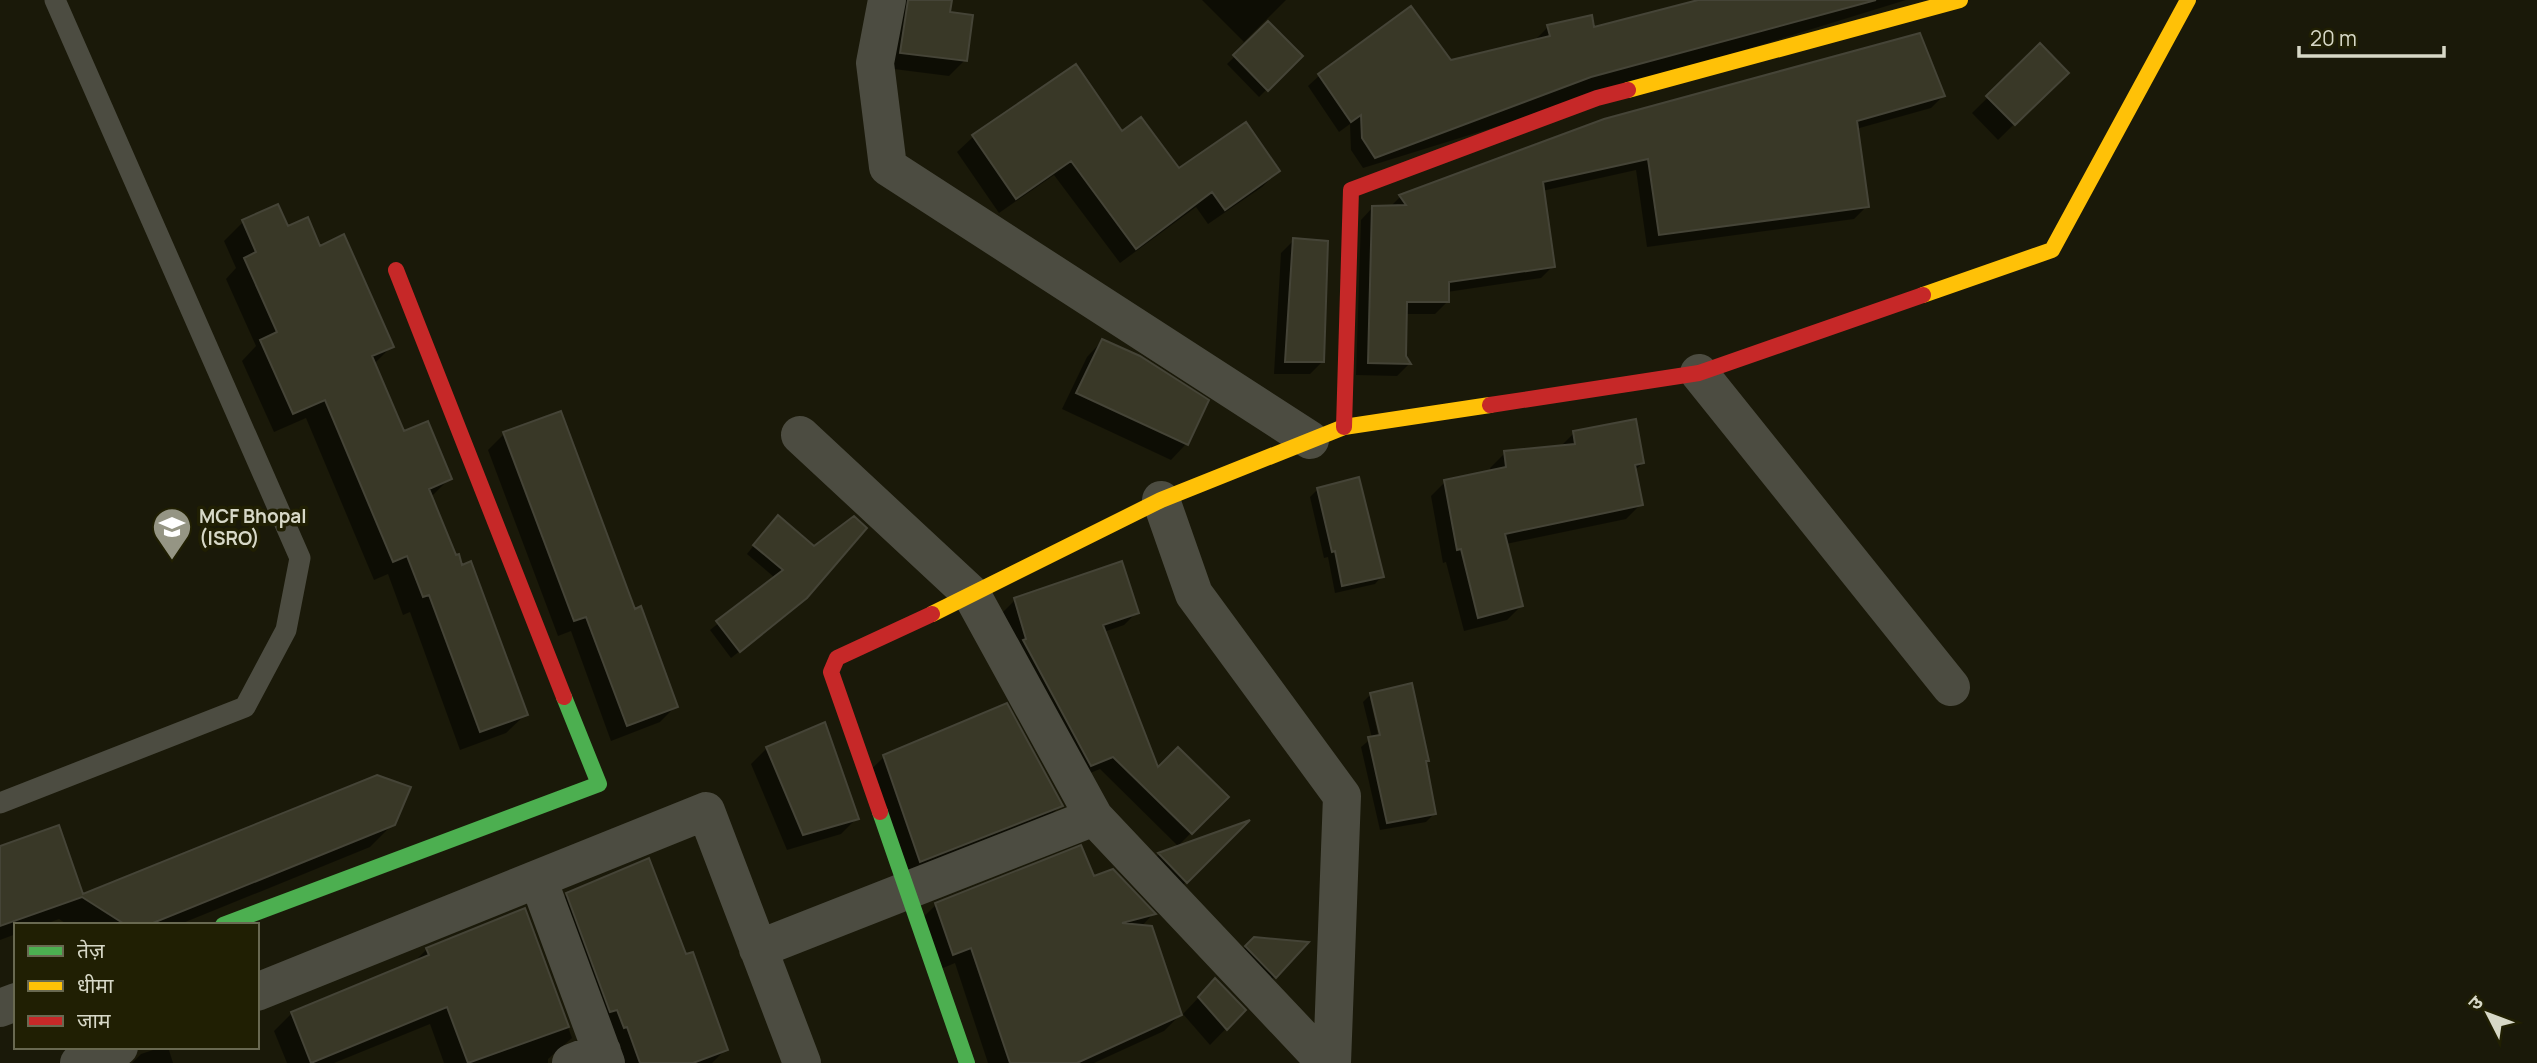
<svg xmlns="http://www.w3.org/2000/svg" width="2537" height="1063" viewBox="0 0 2537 1063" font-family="Manrope,'Noto Sans Devanagari',sans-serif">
<rect width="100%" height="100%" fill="#1a1909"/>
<!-- shadow -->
<path fill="#0007" fill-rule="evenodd" d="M902 0H950L948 14 965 60 949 76 886 68Z
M1202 0H1286L1244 42Z
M1705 0H1906L1363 168 1351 150 1350 124 1339 132 1308 86 1320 75 1450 62 1537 41V38L1548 27 1593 30Z
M1268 24 1300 56 1259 97 1227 64Z
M2040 46 2066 73 1998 140 1972 113Z
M1943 96 1931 108 1856 129 1867 206 1854 219 1647 247 1636 170 1542 191 1553 266 1541 278 1447 292 1448 301 1435 314H1405L1404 356 1409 364 1397 376 1356 375 1361 220 1373 207H1390L1400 197Z
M1121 133 1178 170 1278 171 1262 187 1208 224 1196 207 1120 263 1054 175 999 213 957 152 973 137Z
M243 222 287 228 319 248 392 346 374 364 404 433 450 478 430 498 526 714 506 733 460 750 410 612 403 615 388 574 374 580 306 418 274 432 242 361 256 346 226 279 236 268 224 241Z
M1294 240 1322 362 1310 374H1274L1281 253Z
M1102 341 1186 444 1171 460 1062 409 1087 357Z
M1574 433 1643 463 1634 471 1641 504 1626 519 1506 544 1521 606 1507 620 1464 631 1446 562 1443 563 1431 496 1445 482 1491 472 1490 468 1505 453 1560 447Z
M504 434 634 611 676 706 660 722 611 741 571 631 558 636 488 450Z
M1318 489 1382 576 1375 584 1335 593 1328 557 1324 558 1310 497Z
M770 525 814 548 797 606 731 658 710 630 775 578 747 554Z
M1015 600 1137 612 1124 625 1104 632 1157 770 1227 797 1178 846 1100 769 1078 778 1002 613Z
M1371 694 1427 760 1424 763 1434 814 1426 822 1380 830 1361 747 1372 738 1363 702ZM1370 698H1373L1384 743 1380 744Z
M767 748 857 818 841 834 787 850 751 764Z
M884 757 1061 805 1038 828 898 883 861 779Z
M393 824 370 847 178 925H68L59 919 43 925H16V934L0 940V848L82 896Z
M1243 824 1178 890 1151 862 1159 854Z
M1081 848 1093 878 1153 914 1141 927 1180 1015 1164 1031 1094 1063H988L955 963 936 971 919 921 936 905Z
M567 894 685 956 726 1049 712 1063H606L550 912Z
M524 910 572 1038 548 1059V1063H444L430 1024 334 1063H287L274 1031 292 1013 413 963 427 949Z
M1254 938 1306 944 1267 984 1239 954Z
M1200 996 1244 1010 1210 1045 1183 1014Z
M162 1047H168L173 1063H132L141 1054Z"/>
<!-- building -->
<path fill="#393827" stroke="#454437" stroke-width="2" d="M908 0H952L950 12 973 15 967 61 900 53Z
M1698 0H1876L1591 77 1375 158 1362 138 1361 115 1351 122 1318 74 1411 6 1451 60 1550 36 1547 25 1592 15 1594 27Z
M1268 21 1303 56 1268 91 1233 55Z
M1920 33 1945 96 1857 121 1869 207 1659 235 1648 159 1543 182 1555 267 1449 282V302H1407L1406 356 1411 364 1368 363 1372 206 1406 205 1399 195 1604 119Z
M2040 43 2069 73 2015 125 1986 96Z
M1076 64 1122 131 1141 117 1179 168 1246 122 1280 171 1225 210 1212 192 1136 249 1071 161 1016 199 972 135Z
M278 204 288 226 308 217 320 246 344 234 394 347 372 356 404 431 428 421 452 479 429 489 456 555 459 554 462 565 471 561 528 715 480 732 429 595 423 597 407 556 393 562 325 400 293 414 260 340 277 332 244 258 256 252 242 220Z
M1293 238 1328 241 1324 362H1285Z
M1102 339 1140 356 1209 400 1188 445 1076 393Z
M561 411 635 609 641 606 678 707 627 726 586 617 574 621 503 432Z
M1636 419 1644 463 1635 465 1643 505 1505 534 1523 606 1478 618 1461 549 1457 550 1444 480 1506 467 1504 451 1575 444 1573 431Z
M1359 477 1384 577 1342 586 1335 551 1332 552 1317 488Z
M778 515 814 546 854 516 867 528 807 598 740 652 716 621 783 570 753 545Z
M1122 561 1139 613 1103 625 1158 767 1178 747 1229 797 1192 834 1113 757 1091 766 1023 640 1026 639 1014 598Z
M1412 683 1429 761H1426L1436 814 1387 823 1368 737 1380 735 1370 693Z
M1007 703 1063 806 920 862 883 755Z
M825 722 859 819 803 835 766 747Z
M377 775 411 787 395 825 148 925H126L82 897 0 926V846L59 825 83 894Z
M1250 820 1187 883 1158 853Z
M1081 845 1094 876 1113 869 1156 914 1122 923 1152 926 1182 1015 1077 1063H1010L971 948 953 955 935 903Z
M649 858 686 954 693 952 728 1050 693 1063H640L627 1027 624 1028 617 1010 610 1012 566 893Z
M525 908 569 1027 468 1063 447 1007 311 1063 291 1012 429 955 426 948Z
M1254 937 1309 942 1276 978 1245 946Z
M1215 978 1246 1010 1227 1030 1198 997Z"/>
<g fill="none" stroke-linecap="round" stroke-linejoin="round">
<!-- lane -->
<path stroke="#4c4c41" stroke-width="21" d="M0 803 245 707 286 630 300 558 55 0"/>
<!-- street -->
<path stroke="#4c4c41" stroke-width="38" d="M887 0 875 63 888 167 1310 440
M1699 373 1951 687
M800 435 972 595 1094 817 1326 1063
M1161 500 1194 594 1342 796 1332 1063
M538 879 606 1063
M758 949 1094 817
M257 992 706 811 802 1063
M0 1008 16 1002
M79 1063 119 1047
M571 1063 602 1051"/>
<!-- fast -->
<path stroke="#4caf50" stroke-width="16" d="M880 812 967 1063
M223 925 599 784 564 697"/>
<!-- slow -->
<path stroke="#ffc107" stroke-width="16" d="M1628 90 1960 0
M1923 295 2052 250 2188 0
M932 614 1161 500 1344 427 1490 405"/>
<!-- jam -->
<path stroke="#c62828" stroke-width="16" d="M396 270 564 697
M1490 405 1699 373 1923 295
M1344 427 1351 190 1597 98 1628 90
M880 812 831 672 837 658 932 614"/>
</g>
<!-- icons -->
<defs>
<g id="university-pin" transform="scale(2.0125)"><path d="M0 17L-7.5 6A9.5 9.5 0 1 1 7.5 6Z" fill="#959584" stroke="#201f03"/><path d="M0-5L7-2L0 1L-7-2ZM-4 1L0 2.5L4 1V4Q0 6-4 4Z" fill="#fff"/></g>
</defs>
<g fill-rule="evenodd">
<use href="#university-pin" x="172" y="527"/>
</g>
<g text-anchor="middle" stroke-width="7" stroke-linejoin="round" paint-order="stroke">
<!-- poi labels -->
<g font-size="19" font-weight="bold" fill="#d7d8c7" stroke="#201f03" text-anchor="start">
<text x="199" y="523">MCF Bhopal<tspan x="199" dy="22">(ISRO)</tspan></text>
</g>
</g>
<!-- legend -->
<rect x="14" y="923" width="245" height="126" fill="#201f03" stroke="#696951" stroke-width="2"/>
<rect x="28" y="946" width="35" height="10" fill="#4caf50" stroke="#696951" stroke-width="2"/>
<text x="77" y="958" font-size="21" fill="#d7d8c7">तेज़</text>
<rect x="28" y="981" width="35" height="10" fill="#ffc107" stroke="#696951" stroke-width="2"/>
<text x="77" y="993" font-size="21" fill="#d7d8c7">धीमा</text>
<rect x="28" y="1016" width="35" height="10" fill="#c62828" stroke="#696951" stroke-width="2"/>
<text x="77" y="1028" font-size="21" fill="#d7d8c7">जाम</text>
<!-- north arrow -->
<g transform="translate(2488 1014) rotate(312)" stroke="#201f03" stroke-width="5" paint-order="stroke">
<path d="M0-5L12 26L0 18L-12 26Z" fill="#d7d8c7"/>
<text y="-10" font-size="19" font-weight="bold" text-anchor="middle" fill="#d7d8c7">उ</text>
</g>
<!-- scale -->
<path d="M2299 46v10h145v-10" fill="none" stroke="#d7d8c7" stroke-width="3.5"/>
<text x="2310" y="46" font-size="21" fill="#d7d8c7" stroke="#201f03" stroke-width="5" paint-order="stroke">20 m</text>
</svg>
